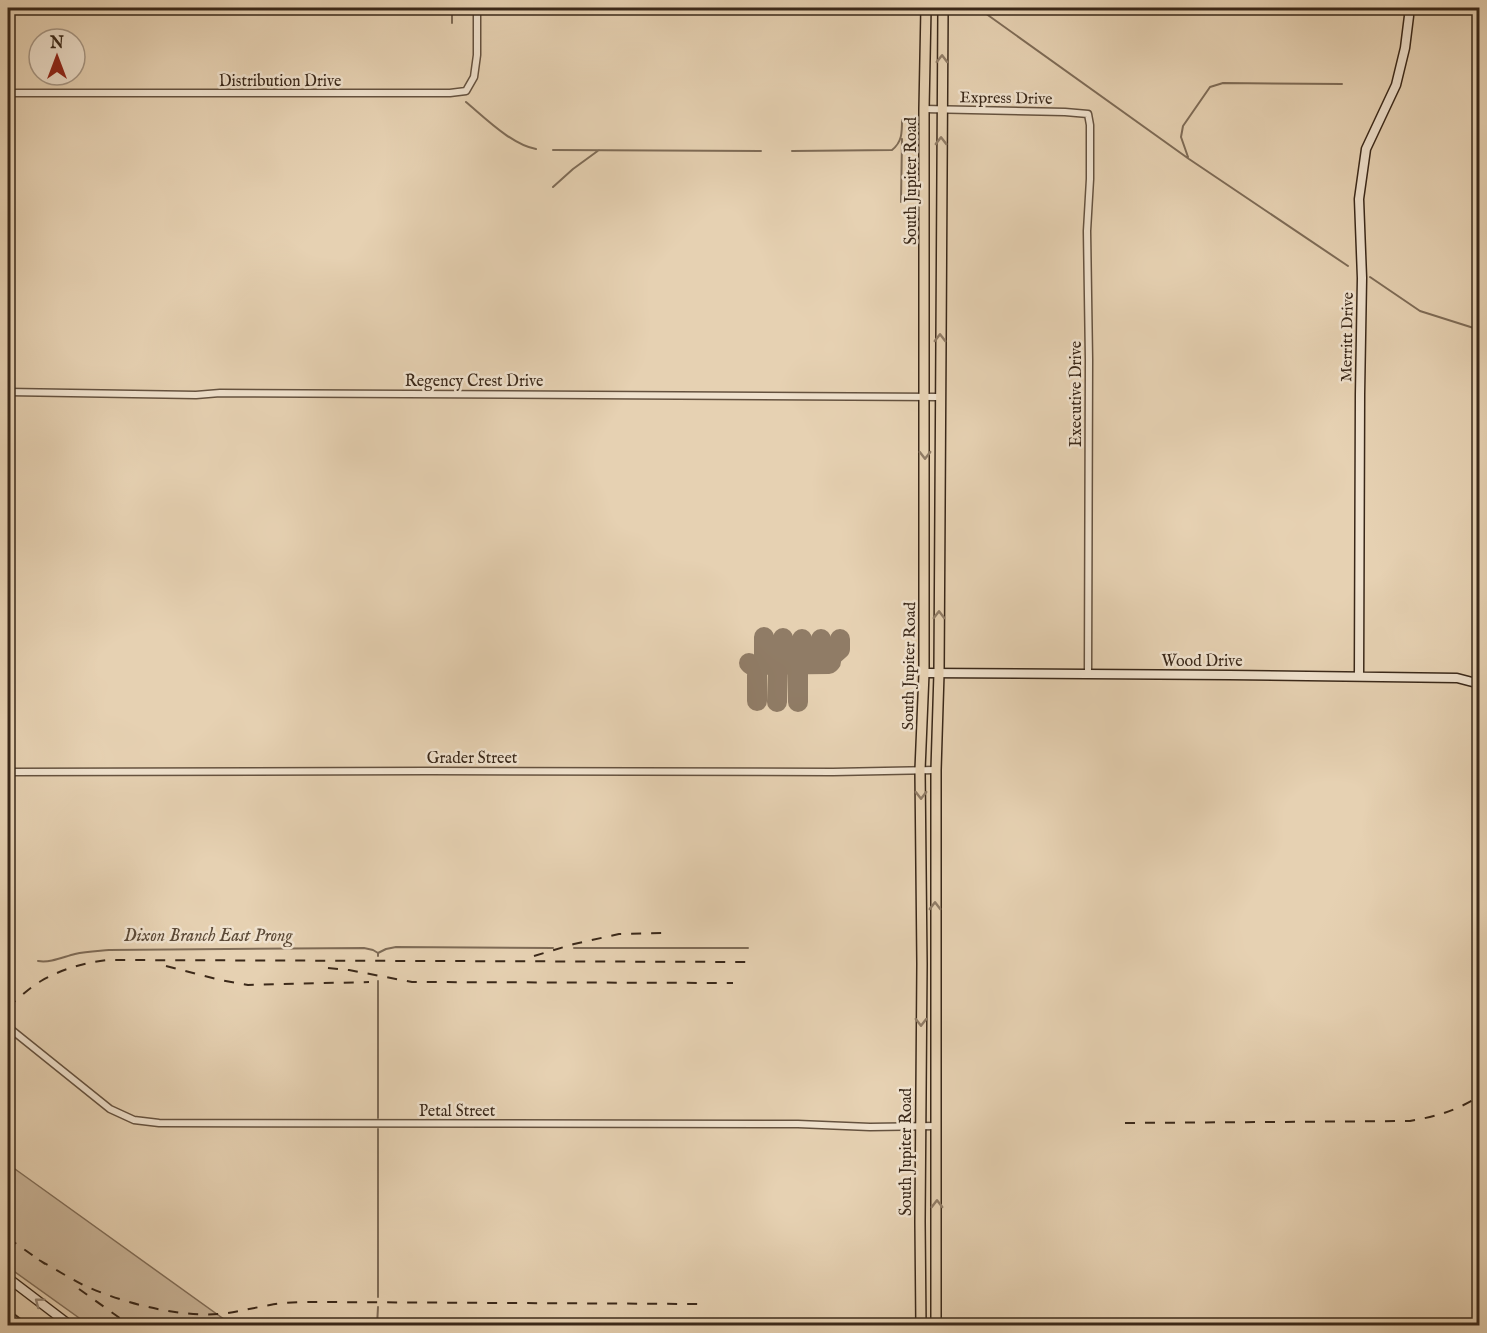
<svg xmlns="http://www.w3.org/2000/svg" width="1487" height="1333" viewBox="0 0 1487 1333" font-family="'IM FELL English',serif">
<rect width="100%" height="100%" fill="#e6d1b2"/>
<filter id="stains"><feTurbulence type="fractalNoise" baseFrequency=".00333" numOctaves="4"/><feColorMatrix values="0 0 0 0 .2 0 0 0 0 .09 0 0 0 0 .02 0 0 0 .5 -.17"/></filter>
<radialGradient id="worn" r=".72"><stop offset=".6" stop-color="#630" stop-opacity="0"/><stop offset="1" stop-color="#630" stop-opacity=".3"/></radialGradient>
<!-- green -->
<path fill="#c9b498" stroke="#826e58" stroke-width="1.5" d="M8 1164 232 1325H89L8 1267Z"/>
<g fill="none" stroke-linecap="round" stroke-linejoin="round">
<!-- stream -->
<path stroke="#7e6b56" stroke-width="2" d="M452 8V23
M978 8 1189 159 1348 266
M466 102C484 117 512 145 536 149
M553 150 761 151
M792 151 892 150C902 142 902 133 902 120
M1188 157 1181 137 1183 126 1210 87 1223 83 1342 84
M553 187 573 169 599 150
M901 202 902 139
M1370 277 1420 311 1480 330
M574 948H748
M378 953 386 949 396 947 553 948
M38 961C51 963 63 957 75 954 86 951 98 951 109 950L364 948 373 950 378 953V956
M378 1118V981
M378 1297V1129
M377 1326 378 1307"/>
<!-- taxiway -->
<path stroke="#907c66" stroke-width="20" d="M749 663 751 665 829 664 831 662V657L840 649V639
M795 664 798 668V702
M800 664 802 662V639
M819 664 821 661V639
M755 665 757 668V701
M762 665 764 662V637
M775 665 778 668 777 702
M781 665 783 662V638"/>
<!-- street casing -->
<g stroke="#65523f" stroke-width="9">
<path id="street" d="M8 93H450L466 91 474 77 477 55V8
M924 109 1065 112 1088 114 1090 125V179L1087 231 1089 360 1088 674
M8 392 196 395 220 393 940 397
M8 772 429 771 833 772 936 770
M8 1027 110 1109 134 1120 159 1123 798 1124 870 1127 937 1126"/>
</g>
<!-- secondary casing -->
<g stroke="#3a2819" stroke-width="11">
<path id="secondary" d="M924 673 1229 675 1457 678 1480 684
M1359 676 1360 394 1362 278 1359 199 1366 149 1396 85 1405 48 1409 16 1408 8
M8 1278 71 1326"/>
</g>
<!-- primary casing -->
<g stroke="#3a2819" stroke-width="12">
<path id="primary" d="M921 1326 920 1222 922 964 920 770 924 673V109L926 8
M936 1326V770L939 673 943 8"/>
</g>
<!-- highway casing -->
<g stroke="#3a2819" stroke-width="14">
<path id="highway" d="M8 1317 20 1326"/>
</g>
<!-- street -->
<use href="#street" stroke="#efe1cd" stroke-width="6"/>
<!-- secondary -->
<use href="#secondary" stroke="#efe1cd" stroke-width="8"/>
<!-- primary -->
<use href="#primary" stroke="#e6d1b2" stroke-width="9"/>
<!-- highway -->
<use href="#highway" stroke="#e6d1b2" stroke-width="10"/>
<!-- rail -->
<path stroke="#3a2819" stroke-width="2" stroke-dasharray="10 10" stroke-linecap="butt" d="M534 956 574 944 619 934 667 933
M166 966 220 980 248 985 369 982
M328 968 349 970 412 982 733 983
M8 1007C18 999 29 988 41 981 62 969 83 963 107 960L755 962
M1125 1123 1410 1121C1438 1116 1455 1111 1480 1096
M8 1238 45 1264
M39 1260C53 1268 68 1277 83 1285 123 1303 176 1317 220 1314 237 1312 253 1308 270 1305 286 1302 304 1302 320 1302L700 1304
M79 1289 131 1326"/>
</g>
<!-- one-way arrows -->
<defs><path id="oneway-chevron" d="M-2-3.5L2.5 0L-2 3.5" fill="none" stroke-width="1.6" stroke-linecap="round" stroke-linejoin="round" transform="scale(1.5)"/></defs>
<g stroke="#907c66">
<use href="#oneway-chevron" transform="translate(942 59) rotate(-89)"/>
<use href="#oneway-chevron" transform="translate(941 141) rotate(-90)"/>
<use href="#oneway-chevron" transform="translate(940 338) rotate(-90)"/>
<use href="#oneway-chevron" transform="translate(925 455) rotate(90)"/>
<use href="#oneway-chevron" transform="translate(939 615) rotate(-90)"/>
<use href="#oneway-chevron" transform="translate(921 795) rotate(90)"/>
<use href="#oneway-chevron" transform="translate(935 906) rotate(-90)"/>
<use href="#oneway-chevron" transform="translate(921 1022) rotate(90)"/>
<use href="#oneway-chevron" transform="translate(937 1204) rotate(-90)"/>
</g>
<use stroke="#948473" href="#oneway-chevron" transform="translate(39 1302) rotate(-143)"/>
<g text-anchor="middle" stroke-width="5" stroke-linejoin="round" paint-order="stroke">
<!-- street labels -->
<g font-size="16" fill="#3a2819" stroke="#efe1cd">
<text x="280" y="86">Distribution Drive</text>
<text transform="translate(1006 97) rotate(1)" y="6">Express Drive</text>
<text transform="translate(910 181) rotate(-90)" y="6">South Jupiter Road</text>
<text transform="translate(1346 337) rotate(-89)" y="6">Merritt Drive</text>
<text x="474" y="386">Regency Crest Drive</text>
<text transform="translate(1075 394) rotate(-90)" y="6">Executive Drive</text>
<text x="1202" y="666">Wood Drive</text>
<text transform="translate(908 666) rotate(-89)" y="6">South Jupiter Road</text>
<text x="472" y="763">Grader Street</text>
<text x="457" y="1116">Petal Street</text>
<text transform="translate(905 1152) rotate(-90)" y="6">South Jupiter Road</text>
</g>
<!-- water labels -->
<g font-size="18" font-style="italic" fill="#5c4a37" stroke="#efe1cd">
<text x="208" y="941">Dixon Branch East Prong</text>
</g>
</g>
<!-- margin -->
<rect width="1487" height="1333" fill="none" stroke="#e6d1b2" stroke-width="30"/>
<rect x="9" y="9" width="1469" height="1315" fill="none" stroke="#3a2819" stroke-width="3"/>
<rect x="15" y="15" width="1457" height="1303" fill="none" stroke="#3a2819" stroke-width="1.5"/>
<!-- north arrow -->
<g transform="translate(57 57)"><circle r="28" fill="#efe1cd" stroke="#a79785" stroke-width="1.5"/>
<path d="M0-4.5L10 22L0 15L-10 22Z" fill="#8f2418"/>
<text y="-9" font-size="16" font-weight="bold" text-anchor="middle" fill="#3a2819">N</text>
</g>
<rect width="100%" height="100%" filter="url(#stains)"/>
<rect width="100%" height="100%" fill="url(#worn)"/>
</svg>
